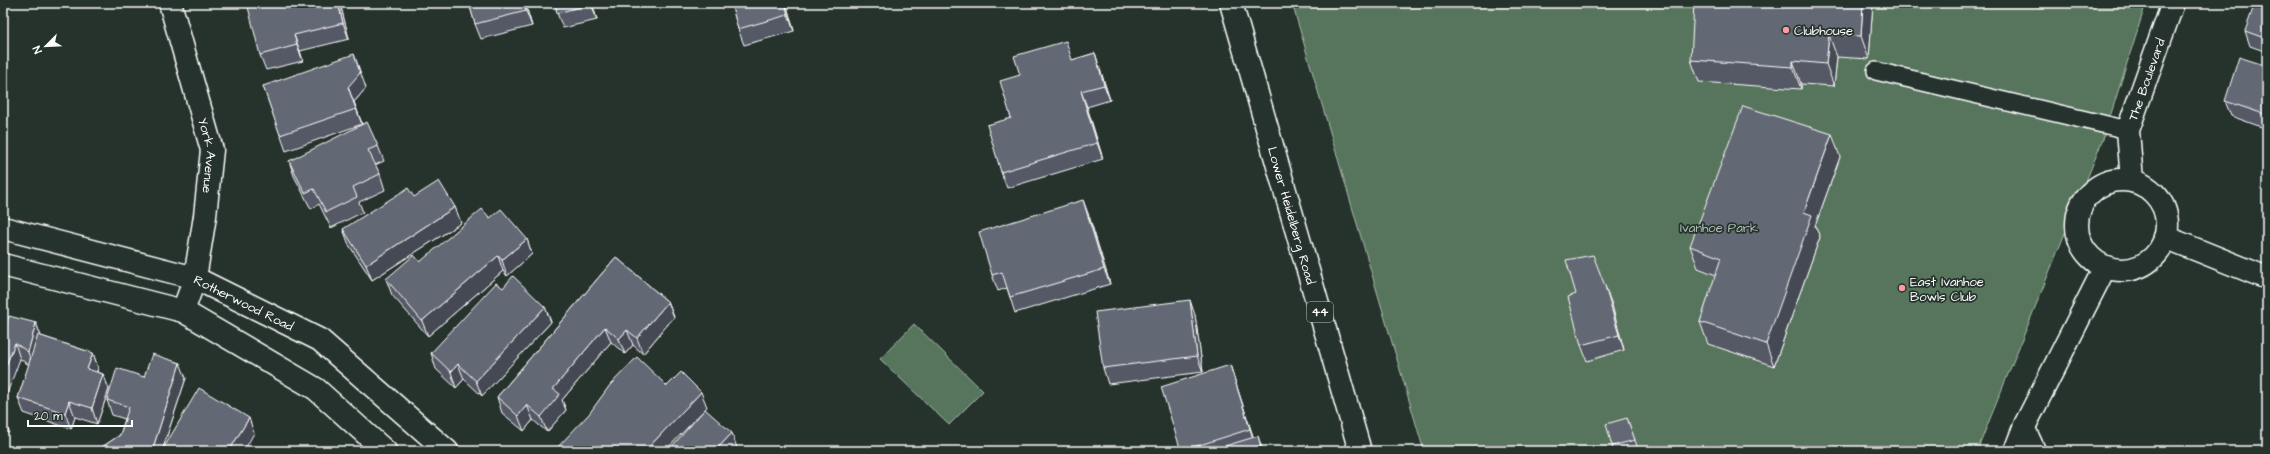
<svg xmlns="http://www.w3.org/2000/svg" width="2270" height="454" viewBox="0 0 2270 454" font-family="'Architects Daughter',sans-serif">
<rect width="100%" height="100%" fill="#26332d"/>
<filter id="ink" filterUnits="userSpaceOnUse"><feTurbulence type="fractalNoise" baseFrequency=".025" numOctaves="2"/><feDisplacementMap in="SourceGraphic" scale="8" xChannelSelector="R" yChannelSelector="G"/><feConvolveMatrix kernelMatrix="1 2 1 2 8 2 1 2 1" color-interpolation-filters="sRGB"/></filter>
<g filter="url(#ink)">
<!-- green -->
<path fill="#56745c" stroke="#aabaae" d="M1292 3H2146L2103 139 1977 451H1424Z
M914 324 983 391 949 425 880 359Z"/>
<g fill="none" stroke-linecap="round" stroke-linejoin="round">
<!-- service casing -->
<g stroke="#fff" stroke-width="20">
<path id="service" d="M1876 71 2128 130
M2025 425 2037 451"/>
</g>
<!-- minor casing -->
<g stroke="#fff" stroke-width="25">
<g id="minor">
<path id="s1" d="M170 3 212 150 205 216 195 278 183 311"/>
<path id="s2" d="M3 228 195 278 320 340 447 451"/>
<path d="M3 265 183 311 316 389 385 451"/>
</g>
</g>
<!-- tertiary casing -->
<g stroke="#fff" stroke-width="25">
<g id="tertiary">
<circle cx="2122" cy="225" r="45"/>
<path id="s3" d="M2132 181 2128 130 2173 3"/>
<path d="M2165 237 2267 278"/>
<path d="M2015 451 2025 425 2105 267"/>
</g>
</g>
<!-- primary casing -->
<g stroke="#fff" stroke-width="25">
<g id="primary">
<path id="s4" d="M1231 3 1360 451"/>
</g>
</g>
<!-- service -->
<use href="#service" stroke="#26332d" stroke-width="17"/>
<!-- minor -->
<use href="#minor" stroke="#26332d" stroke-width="22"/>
<!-- tertiary -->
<use href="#tertiary" stroke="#26332d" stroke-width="22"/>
<!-- primary -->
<use href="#primary" stroke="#26332d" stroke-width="22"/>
</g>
<!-- wall -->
<path fill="#555965" stroke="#fff" d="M340 3 349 39 300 51 303 61 266 70 260 55Z
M469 3H525L532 26 481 39 475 24Z
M555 3H592L597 20 563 28 557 13Z
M731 3H786L794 31 744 45 738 29Z
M1873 3 1869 59 1837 57 1834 86 1801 84V89L1699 82 1691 60Z
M2267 3V52L2250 46 2245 31Z
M1095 53 1100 69 1110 100 1087 107 1103 159 1007 188 1001 172 1011 118 1072 60Z
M2267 66V129L2231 116 2225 101Z
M263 86 366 88 354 102 362 124 286 151Z
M378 146 384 161 375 165 380 174 385 190 359 202 363 212 331 228 319 204 311 209 294 176 289 161Z
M1840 157 1815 226 1820 237 1774 366 1708 344 1700 322 1716 275 1698 268 1690 246Z
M455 207 461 223 372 280 349 245 343 229Z
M1089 216 1110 284 1015 313 1007 288 998 291 992 275Z
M490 218 527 239 532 254 507 276 503 271 428 336 392 295 386 279 420 262Z
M616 257 668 302 674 317 643 354 633 345 625 354 611 342 562 400 566 410 547 432 533 420 524 431 502 413 497 397Z
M503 288 545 307 551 322 482 396 464 379 456 388 436 369 431 353Z
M1576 294 1611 302 1624 350 1587 361 1581 345Z
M1195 315 1203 372 1108 384 1103 368Z
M36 323 41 336 93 353 98 368 97 372 103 374 109 389 97 424 75 417 71 429 24 413 18 398 29 365 20 359 4 331Z
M1230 365 1235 381 1253 438 1258 436 1263 451H1181Z
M144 377 186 378 162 451H104L102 447 120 435 125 419 112 415 107 400Z
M3 416 9 432 3 435Z
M1627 418 1638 449 1630 451H1614L1612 446Z"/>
<!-- shaded-wall -->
<path fill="#454952" stroke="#fff" d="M338 3H340L349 39 343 23Z
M524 3H525L532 26 526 11Z
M591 3H592L597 20Z
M785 3H786L794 31 788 15Z
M1863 3H1873L1869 59 1861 36Z
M294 35 300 51 303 61 297 45Z
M1829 35 1837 57 1834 86 1826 64Z
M1095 53 1100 69 1110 100 1104 85Z
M354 54 366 88 354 102 362 124 348 87Z
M1793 61 1801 84V89L1793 67Z
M1081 91 1087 107 1103 159 1097 143Z
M1832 134 1840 157 1815 226 1820 237 1774 366 1766 344 1804 212Z
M1083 200 1089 216 1110 284 1104 269Z
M455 207 461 223 372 280 366 265Z
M527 239 532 254 507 276 502 260Z
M498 256 503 271 428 336 422 321Z
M1605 286 1611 302 1624 350 1619 335Z
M1190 300 1195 315 1203 372 1197 356Z
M668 302 674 317 643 354 637 338Z
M545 307 551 322 482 396 476 381Z
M36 323 42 339 33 368 28 352Z
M605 327 611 342 562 400 566 410 547 432 541 417 553 389Z
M627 330 633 345 625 354 619 339Z
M15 343 20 359 3 404V373Z
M93 353 98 368 93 384 87 369Z
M180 363 186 378 162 451H152Z
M458 364 464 379 456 388 451 372Z
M1230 365 1235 381 1256 445 1250 429Z
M103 374 109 389 97 424 92 408Z
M701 392 707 407 665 451H645Z
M69 401 75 417 71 429 65 413Z
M527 405 533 420 524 431 518 416Z
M249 418 254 433 244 451H229Z
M732 433 737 448 735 451H715Z"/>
<!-- building -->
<path fill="#636875" stroke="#fff" d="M247 3H338L343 23 294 35 297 45 260 55Z
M469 3H524L526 11 475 24Z
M555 3H591L592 4 557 13Z
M731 3H785L788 15 738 29Z
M1694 3H1863L1861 36 1829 35 1826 64 1793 61V67L1691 60Z
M2255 3H2267V39L2245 31Z
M1066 41 1072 60 1095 53 1104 85 1081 91 1097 143 1001 172 987 125 1011 118 1000 81 1020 75 1014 56Z
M354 54 360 73 348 87 356 109 280 135 263 86Z
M2239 57 2267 66V115L2225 101Z
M1743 106 1832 134 1804 212 1812 215 1766 344 1700 322 1721 258 1690 246Z
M367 122 378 146 368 150 380 174 353 187 357 197 326 212 314 189 305 193 289 161Z
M439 181 455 207 366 265 343 229 408 188 414 197Z
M1083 200 1104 269 1010 297 1002 272 992 275 979 232Z
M482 209 490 218 501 209 527 239 502 260 498 256 422 321 386 279 414 255 420 262Z
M1593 255 1605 286 1619 335 1581 345 1568 297 1576 294 1566 260Z
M616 257 668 302 637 338 627 330 619 339 605 327 553 389 560 394 541 417 527 405 518 416 497 397Z
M513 276 545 307 476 381 458 364 451 372 431 353 496 283 503 288Z
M1190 300 1197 356 1103 368 1095 312Z
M9 316 36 323 28 352 15 343 3 373V331H4Z
M38 335 93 353 87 369 103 374 92 408 69 401 65 413 18 398Z
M152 354 180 363 152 451H105L102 447 120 435 129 407 107 400 117 368 144 377Z
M637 357 667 386 681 372 701 392 645 451H554L589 414 610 385Z
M1230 365 1250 429 1181 451 1161 387Z
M199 388 249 418 229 451H166L163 449Z
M705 409 732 433 715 451H668Z
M1627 418 1635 440 1612 446 1606 424Z
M1258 436 1262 451H1208Z"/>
</g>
<!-- markers -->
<g fill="#ff9aa2" stroke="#26332d" stroke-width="1.5">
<circle cx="1786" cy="30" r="4"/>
<circle cx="1902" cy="288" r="4"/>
</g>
<g text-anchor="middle" stroke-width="3.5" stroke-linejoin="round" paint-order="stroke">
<!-- shield labels -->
<rect fill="#26332d" stroke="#bec2c0" stroke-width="1" x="1307" y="302" width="26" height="20" rx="3"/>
<g font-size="12" font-weight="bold" fill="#fff">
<text x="1320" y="316">44</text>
</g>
<!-- poi labels -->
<g font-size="13" fill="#fff" stroke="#26332d" text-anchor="start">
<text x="1794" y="35">Clubhouse</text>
<text x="1910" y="286">East Ivanhoe<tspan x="1910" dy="15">Bowls Club</tspan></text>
</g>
<!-- street labels -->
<g font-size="13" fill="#fff" stroke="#26332d">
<text dy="5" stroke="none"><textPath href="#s3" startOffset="105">The Boulevard</textPath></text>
<text dy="5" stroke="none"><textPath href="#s1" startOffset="158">York Avenue</textPath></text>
<text dy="5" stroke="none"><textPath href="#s4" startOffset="221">Lower Heidelberg Road</textPath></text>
<text dy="5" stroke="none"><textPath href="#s2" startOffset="253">Rotherwood Road</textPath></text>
</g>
<!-- park labels -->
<g font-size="13" fill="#b3c0b6" stroke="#26332d">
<text x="1719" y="232">Ivanhoe Park</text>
</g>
</g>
<!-- margin -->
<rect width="2270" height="454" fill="none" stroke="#26332d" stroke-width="16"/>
<rect x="8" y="8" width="2254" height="438" fill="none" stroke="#fff" stroke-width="1.5" filter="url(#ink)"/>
<!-- north arrow -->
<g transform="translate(46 46) rotate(246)" stroke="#26332d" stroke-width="3" paint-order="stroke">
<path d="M0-3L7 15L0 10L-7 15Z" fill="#ffffff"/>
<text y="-6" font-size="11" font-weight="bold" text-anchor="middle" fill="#ffffff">N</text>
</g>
<!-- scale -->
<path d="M28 420v6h104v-6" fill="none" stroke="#ffffff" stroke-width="2"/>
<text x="34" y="420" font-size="12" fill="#ffffff" stroke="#26332d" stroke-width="3" paint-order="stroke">20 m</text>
</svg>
